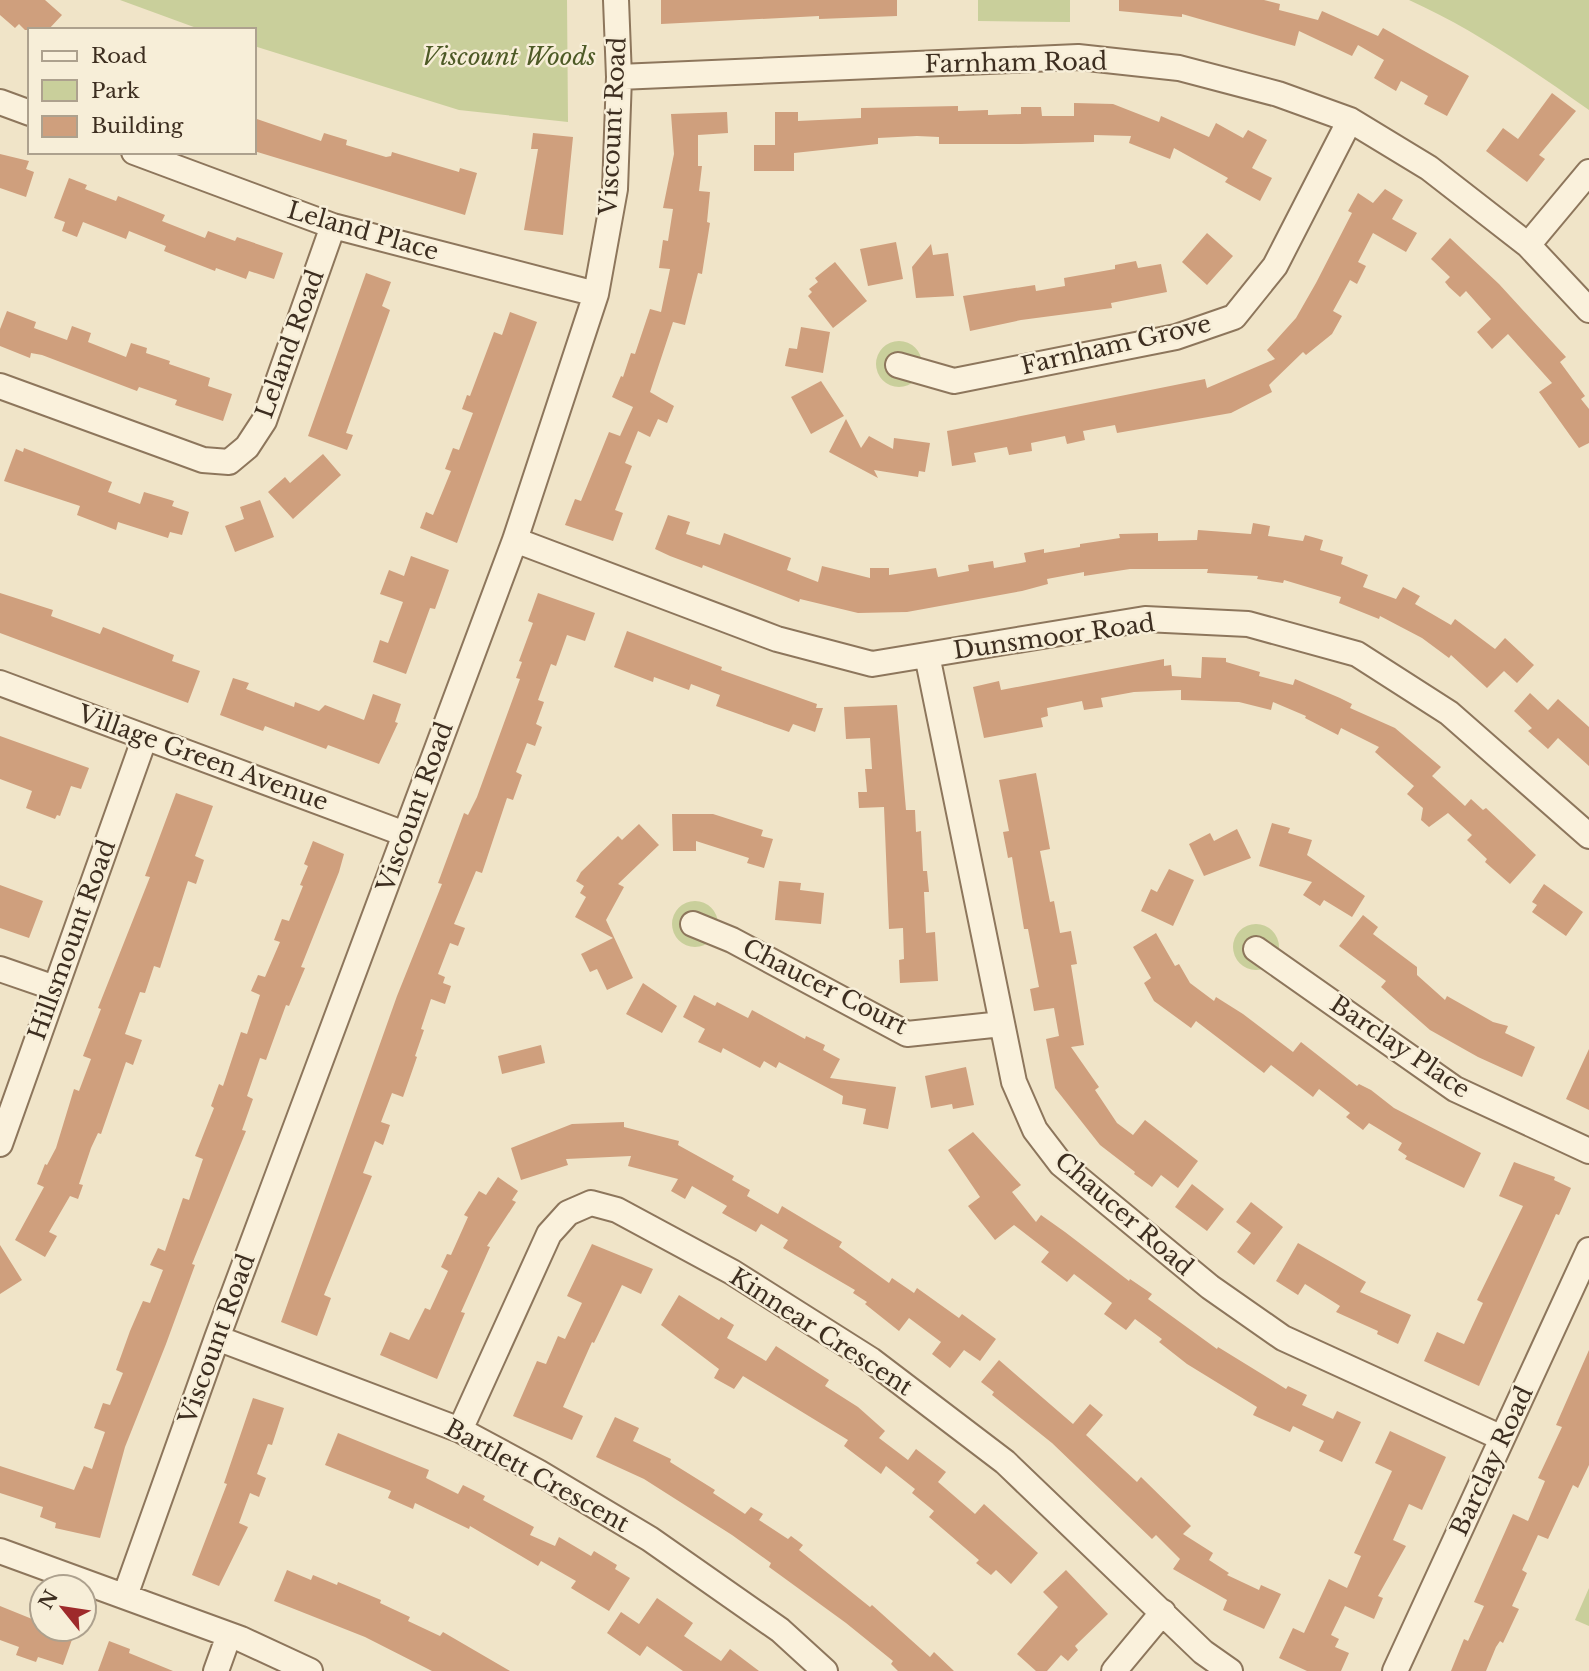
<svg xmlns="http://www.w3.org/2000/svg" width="1589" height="1671" viewBox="0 0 1589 1671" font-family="'Libre Baskerville',serif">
<rect width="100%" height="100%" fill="#f0e4c8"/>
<!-- green -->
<path fill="#c9cf9b" d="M120 0H567L568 122 459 110 254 46V30H202Z
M978 0H1070V22L978 21Z
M1409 0H1589V110C1531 69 1473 29 1409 0Z
M876 364a23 23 0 1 1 46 0a23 23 0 1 1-46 0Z
M672 924a23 23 0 1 1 46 0a23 23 0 1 1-46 0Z
M1233 947a23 23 0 1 1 46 0a23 23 0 1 1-46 0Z
M1589 1588V1626L1575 1620Z"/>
<!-- building -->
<path fill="#cf9f7d" d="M0 0H45L62 15 48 30H25L19 24 15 28 0 15Z
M661 0H897V16L819 19V16L661 24Z
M1119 0H1264L1280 4 1279 10 1318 20 1322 11 1378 36 1383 28 1469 76 1447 116 1424 104 1428 96 1401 81 1396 91 1374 78 1384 60 1358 45 1352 56 1299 31 1295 46 1182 14V17L1119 11Z
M1552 93 1576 111 1539 155 1545 159 1527 182 1486 151 1503 128 1518 139Z
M1074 103 1113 104 1159 122 1161 116 1209 137 1216 123 1243 138 1248 130 1267 140 1252 168 1272 178 1260 201 1225 182 1228 178 1174 148 1170 159 1129 143 1131 136 1094 135V142L1021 144H939V137L917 136 878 138V144L794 153V171H754V145H775V112H798V121L861 118V108L958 106V111L988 110V115L1021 114V107H1041L1042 116H1074Z
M727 112 728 133 698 135V166H702L699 191 710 192 707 222 710 223 702 274 698 273 685 325 673 322 650 392 674 406 667 423 658 419 650 437 638 431 625 463 632 466 615 510 623 513 613 541 565 525 575 499 581 501 609 432 620 436 633 407 612 397 621 376 623 377 631 353 635 354 650 309 661 312 670 269 659 268 663 240 668 241 673 209 663 208 674 154 671 114Z
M254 118 321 141 324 133 347 140 346 145 386 157 391 156 392 152 459 172 460 168 477 173 465 215 254 151Z
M533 133 573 137 563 235 524 230 538 149H531Z
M0 154 29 161 26 169 34 172 26 197 0 188Z
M69 178 87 185 85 189 116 201 118 196 165 215 162 221 205 238 208 231 235 241 237 237 283 253 274 279 249 271 246 279 216 268 215 271 164 251 166 246 129 231 126 239 83 222 77 237 62 231 65 222 54 218Z
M1385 189 1403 200 1392 219 1417 233 1406 252 1373 233 1358 262 1366 266 1357 284 1350 280 1333 311 1342 316 1332 334 1306 355 1303 352 1269 385 1272 392 1231 413 1117 433 1115 425 1083 431 1085 440 1067 444 1065 436 1031 443 1032 451 1009 455 1007 447 974 453 976 462 952 466 947 431 1205 379 1207 388 1275 359 1267 350 1296 318 1316 283 1352 213 1348 211 1358 193 1373 203Z
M1207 233 1233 256 1207 285 1182 262Z
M1450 238 1499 284 1566 357 1560 362 1585 396 1581 399 1589 409V443L1579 448 1539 392 1552 383 1508 334 1492 349 1477 332 1491 319 1466 291 1460 297 1449 287 1445 282 1450 277 1431 259Z
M896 242 903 279 868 286 860 249Z
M931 244 933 255 948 253 954 296 916 298 912 267Z
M1136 261 1138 268 1161 264 1167 292 1111 303 1112 308 1021 320 970 331 963 296 1035 285 1036 291 1065 286 1064 278 1115 269V265Z
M835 262 867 301 833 328 808 296 812 292 809 289 818 282 815 278Z
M366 273 391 282 382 306 390 310 346 433 353 435 347 450 308 436Z
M7 311 36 322 34 328 67 340 72 326 91 333 88 342 126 357 131 343 147 348 146 353 170 361 169 364 210 378 208 386 232 394 223 421 175 405 177 400 139 387 137 391 42 355 31 353 30 358 0 346V329Z
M510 312 537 322 457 543 420 528 426 512 433 515 451 471 445 469 453 448 459 450 473 413 462 409 467 395 470 396 494 332 502 335Z
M801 327 830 332 823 373 785 366 789 348 797 349Z
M821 381 844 416 811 434 791 397Z
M846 419 861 448 869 436 893 449 894 438 930 443 925 472 919 471 918 477 874 470 878 478 829 452Z
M24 448 112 482 108 492 140 504 144 492 174 501 172 506 189 512 182 535 170 532 168 538 118 522 116 530 77 515 80 506 4 481 16 449 23 452Z
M323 454 341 475 293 519 268 492 285 477 290 483Z
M260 500 274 537 235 552 225 526 244 519 240 507Z
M668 515 690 522 686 534 720 545 724 533 791 558 787 570 818 582 822 566 870 578V568H889V575L936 568 938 577 969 571 968 565 993 561 994 568 1026 562 1024 553 1044 549V553L1080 547V544L1120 538 1119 534 1158 533V541L1197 540 1198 530 1251 534 1253 523 1270 526 1268 536 1303 541 1305 535 1323 540 1320 550 1343 557 1341 564 1368 575 1363 587 1396 599 1403 587 1420 596 1415 604 1451 625 1455 619 1495 649 1505 638 1534 665 1517 683 1504 671 1487 688 1451 655 1449 658 1422 638 1380 616 1379 619 1339 603 1341 597 1284 580 1283 583 1257 579 1258 576 1207 573 1208 569H1130L1084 576V572L1047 579 1048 584 1022 591 907 612 858 613 800 599 799 602 703 565 702 568 670 556 655 549Z
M411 556 449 570 435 609 430 608 406 674 373 662 380 640 388 643 403 602 380 594 389 570 404 576Z
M0 593 53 610 51 616 100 634 103 627 174 655 172 661 200 671 188 703 0 633Z
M538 593 595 613 585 641 567 635 556 666 551 664 538 700 544 702 536 724 542 727 535 746 527 743 516 772 522 775 513 800 507 798 482 873 476 871 454 924 465 928 458 946 450 943 438 974 445 977 443 983 451 986 445 1004 431 999 421 1029 424 1030 415 1056 417 1057 403 1097 392 1093 381 1122 390 1125 383 1145 375 1141 363 1173 372 1176 324 1295 331 1298 317 1336 281 1322 397 996 442 884 438 883 464 813 468 815 477 797 520 679 516 678 522 662 519 661 533 623 528 621Z
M627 631 722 667 721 670 817 704 816 708H823L815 732 793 724 789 732 716 706 720 695 691 684 689 690 654 677 653 682 614 667Z
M1202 657 1226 658V662L1260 672 1259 676 1293 685 1295 679 1340 698 1352 704 1350 708 1395 728 1441 767 1432 776 1465 806 1471 799 1483 810 1486 808 1536 855 1510 884 1485 862 1487 859 1467 840 1472 835 1448 813 1429 827 1421 820 1423 808 1407 794 1414 786 1375 752 1379 747 1341 728 1338 735 1305 718 1306 716 1273 702 1271 710 1239 702 1181 700V690L1134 692 1101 698 1103 707 1084 710 1082 701 1047 708 1048 716 1041 718 1043 727 984 738 973 687 999 681 1001 690 1164 659V666L1171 665 1172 676 1201 678Z
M233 678 249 683 246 689 294 707 295 702 319 711 325 705 364 720 373 694 401 704 395 722 398 723 379 764 328 745 326 749 265 726 263 731 220 715Z
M1530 693 1548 710 1558 699 1589 727V766L1558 738 1548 749 1528 731 1532 728 1514 711Z
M897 705 906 810H915L916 832 921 831 923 871H927L929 892H924L926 933 935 932 938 981 900 983 899 960 904 959 903 928 889 929 884 807 859 808 858 792H867L865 769H872L870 738 846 739 844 707Z
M0 736 89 768 81 789 71 786 60 816 57 815 55 819 26 808 32 791 0 779Z
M1036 773 1050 849 1040 851 1050 902 1054 901 1060 933 1071 931 1077 964 1071 965 1084 1045 1071 1047 1099 1087 1095 1090 1117 1123 1133 1135 1145 1120 1198 1161 1178 1188 1161 1175 1152 1187 1134 1174 1135 1172 1100 1145 1055 1088 1046 1039 1059 1036 1054 1008 1034 1011 1030 989 1039 987 1028 929H1024L1012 857 1008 858 1003 832 1009 831 999 780Z
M176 793 213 806 195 856 204 860 196 884 188 881 160 968 154 966 145 993 140 992 125 1034 142 1040 133 1065 126 1062 101 1134 98 1133 91 1148 79 1184 83 1185 78 1199 70 1196 49 1232 57 1236 45 1257 15 1240 44 1187 37 1184 45 1164 47 1165 56 1148 74 1089 79 1091 91 1059 83 1056 101 1009 98 1008 150 877 145 876Z
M672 814H713L763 830 761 836 773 839 764 868 747 863 749 858 696 841V851H673Z
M1272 823 1290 828 1288 833 1312 840 1307 855 1365 896 1352 917 1324 900 1320 906 1303 895 1312 882 1259 866Z
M639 824 659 845 618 884 624 887 606 920 633 978 607 990 597 969 590 972 581 954 613 938 575 917 586 897 580 893 584 886 576 881 581 872 618 836 622 840Z
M1237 829 1251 858 1204 876 1189 844 1210 833 1214 841Z
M313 841 344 854 339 872 301 967 305 968 289 1006 286 1005 266 1060 260 1058 247 1096 253 1099 242 1130 246 1131 192 1264 195 1265 166 1344 125 1447 100 1538 55 1528 56 1523 40 1517 43 1507 0 1493V1466L74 1490 84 1466 92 1469 105 1432 94 1428 103 1403 110 1405 123 1373 116 1370 130 1331 143 1301 150 1303 163 1270 150 1265 158 1248 165 1251 183 1198 189 1200 203 1159 195 1156 214 1108 211 1106 219 1084 223 1086 241 1032 247 1034 260 995 251 991 258 975 265 977 280 942 274 940 282 919 289 921 303 886 300 885 308 866 304 864Z
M1169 869 1194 880 1173 926 1141 911 1151 889 1157 892Z
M779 881 801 883 800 890 824 893 821 924 775 920Z
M1544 884 1583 912 1566 936 1532 912 1537 905 1532 902Z
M0 885 43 901 29 938 0 928Z
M1363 915 1378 927 1373 934 1417 967V975L1445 1000 1447 996 1493 1022 1508 1026 1505 1033 1535 1047 1522 1077 1478 1057 1430 1030 1381 987 1386 981 1339 946Z
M1156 933 1175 966 1179 964 1190 983 1214 1001 1216 997 1243 1014 1293 1052 1301 1042 1357 1086 1359 1084 1371 1090 1394 1108 1481 1153 1464 1188 1405 1159 1407 1156 1398 1150 1402 1143 1369 1123 1363 1130 1346 1117 1350 1113 1319 1089 1313 1097 1271 1065 1264 1073 1196 1021 1191 1028 1154 1001 1144 983 1151 978 1133 947Z
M643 983 677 1006 662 1033 626 1014Z
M694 995 715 1006 717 1002 748 1018 752 1010 805 1039 806 1036 825 1045 823 1050 840 1059 830 1078 896 1087 888 1129 863 1124 866 1109 842 1104 843 1096 779 1062 776 1068 764 1061 760 1068 723 1048 721 1053 698 1042 705 1029 683 1017Z
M541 1045 545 1063 502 1074 498 1056Z
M1589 1049V1110L1566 1099Z
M966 1067 974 1105 953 1109 952 1104 931 1108 925 1076Z
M624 1122V1127L679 1141 678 1145 734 1176 732 1180 750 1190 747 1196 778 1214 782 1206 842 1242 839 1247 889 1283 892 1278 914 1293 917 1288 959 1318 962 1314 996 1339 980 1361 964 1350 950 1368 932 1354 941 1342 909 1318 899 1331 865 1304 867 1302 853 1293 855 1290 783 1248 788 1240 761 1224 756 1232 722 1213 727 1206 692 1186 685 1199 671 1191 678 1179 628 1166 631 1156 566 1159 568 1165 521 1180 511 1148 572 1124Z
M973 1132 1021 1185 1012 1192 1036 1222 1041 1215 1065 1232 1129 1281 1130 1279 1152 1294 1148 1299 1217 1349 1218 1347 1286 1389 1288 1386 1307 1395 1302 1405 1333 1419 1337 1411 1361 1422 1342 1462 1319 1451 1324 1441 1293 1426 1290 1432 1253 1415 1257 1407 1187 1364 1159 1342 1162 1339 1135 1319 1126 1330 1104 1314 1112 1303 1074 1274 1067 1282 1041 1262 1049 1252 1014 1225 995 1240 968 1206 980 1197 948 1150Z
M1514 1162 1555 1177 1554 1180 1571 1188 1559 1215 1556 1214 1479 1386 1424 1361 1437 1332 1464 1344 1483 1303 1477 1300 1523 1206 1499 1196Z
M498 1177 518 1191 512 1200 516 1202 487 1246 490 1247 461 1312 465 1313 437 1379 380 1355 390 1332 409 1340 425 1308 430 1310 448 1271 441 1267 447 1254 451 1255 468 1217 464 1215 479 1191 486 1195Z
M1192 1184 1224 1209 1207 1231 1175 1207Z
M1251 1202 1283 1227 1254 1265 1237 1252 1251 1233 1236 1222Z
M1298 1243 1366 1282 1360 1292 1411 1315 1398 1344 1377 1334 1378 1331 1336 1312 1340 1306 1305 1284 1298 1295 1276 1281Z
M592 1244 653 1269 641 1294 622 1285 594 1343 592 1342 563 1407 583 1416 572 1440 513 1416 537 1361 546 1364 558 1336 565 1339 582 1303 567 1296Z
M0 1245 22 1280 0 1294Z
M679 1295 719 1320 721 1317 734 1325 727 1338 766 1361 776 1346 829 1380 825 1386 858 1407 885 1431 879 1438 908 1460 916 1449 946 1472 938 1482 975 1514 984 1504 1038 1553 1011 1584 996 1570 991 1575 976 1563 979 1560 929 1517 934 1511 912 1493 915 1489 886 1466 881 1474 844 1446 848 1440 743 1376 734 1389 714 1378 719 1369 661 1325Z
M1589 1350V1465L1578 1488 1573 1485 1548 1539 1538 1535 1522 1570 1527 1573 1512 1606 1519 1609 1503 1643 1500 1641 1496 1647 1486 1671H1451L1464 1639 1468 1641 1484 1606 1474 1602 1513 1514 1528 1521 1545 1481 1538 1478 1562 1427 1556 1425Z
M999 1360 1073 1424 1090 1404 1103 1415 1086 1435 1137 1482 1141 1477 1191 1526 1183 1534 1213 1553 1209 1560 1229 1573 1227 1575 1259 1590 1261 1585 1281 1594 1264 1629 1223 1610 1227 1600 1173 1569 1180 1559 1156 1535 1152 1539 1052 1443 992 1395 994 1392 981 1382Z
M253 1398 284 1408 272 1445 268 1444 257 1474 266 1478 259 1497 250 1493 239 1523 248 1527 219 1586 192 1575 227 1484 224 1483Z
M615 1417 639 1428 633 1441 671 1459 670 1462 715 1490 713 1493 745 1514 751 1507 763 1514 759 1520 788 1539 791 1536 803 1545 799 1550 870 1607 872 1605 930 1657 934 1652 954 1671H898L891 1664 893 1661 846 1623 769 1567 771 1563 732 1535 644 1479 596 1457Z
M1390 1431 1446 1457 1422 1510 1409 1504 1393 1540 1406 1546 1378 1596 1383 1598 1374 1619 1345 1606 1331 1635 1339 1639 1335 1647 1349 1653 1341 1671H1307L1279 1658 1293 1628 1304 1633 1329 1579 1347 1588 1361 1556 1354 1553 1392 1471 1375 1463Z
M338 1433 429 1470 426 1478 458 1494 463 1485 485 1496 483 1500 534 1527 530 1535 555 1546 559 1537 591 1556 594 1551 617 1565 615 1569 630 1578 609 1611 571 1588 576 1581 541 1561 538 1566 470 1526 469 1529 415 1503 413 1509 388 1498 391 1491 325 1465Z
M287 1570 311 1580 313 1575 337 1585 338 1582 381 1600 380 1603 410 1617 408 1621 440 1636 443 1632 510 1671H432L365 1637 274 1601Z
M1066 1570 1108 1614 1075 1646 1078 1650 1068 1661 1061 1655 1047 1671H1036L1017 1654 1058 1607 1043 1592Z
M657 1598 693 1623 684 1636 721 1661 730 1649 759 1671H683L647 1646 640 1656 607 1633 621 1612 639 1624Z
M0 1606 42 1623V1629H60L74 1634 63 1665 38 1657 36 1662 16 1655 19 1647 0 1640Z
M109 1641 130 1649 129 1653 173 1671H98Z"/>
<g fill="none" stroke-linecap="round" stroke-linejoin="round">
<!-- minor casing -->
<g stroke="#8d765c" stroke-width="28">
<path id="minor" d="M619 77 1078 57 1179 68 1278 94 1350 120 1429 168 1528 245 1589 310
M0 102 30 113
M134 152 333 226 596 294
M1528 245 1589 172
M898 365 954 381 1176 337 1234 317 1275 266 1350 120
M0 386 203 460 229 462 247 447 264 421 333 226
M515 540 777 639 872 664 1145 619 1248 624 1357 654 1449 713 1589 836
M927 655 1014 1082 1035 1130 1061 1164 1210 1287 1283 1338 1502 1438
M0 683 405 834
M693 924 732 940 907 1034 1002 1024
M1256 949 1455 1089 1589 1151
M0 969 55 988
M0 1144 145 737
M217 1338 460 1430 538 1472 650 1539 780 1630 825 1671
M460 1430 549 1234 568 1213 591 1203 617 1210 732 1272 871 1360 1005 1462 1203 1652 1230 1671
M0 1551 241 1639 310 1671
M125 1596 217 1338 515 540 596 294 615 189 619 77 616 0
M216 1671 229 1635
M1114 1671 1163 1612
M1395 1671 1589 1250"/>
</g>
<!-- minor -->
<use href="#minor" stroke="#faf1dc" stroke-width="24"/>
</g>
<g text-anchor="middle" stroke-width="5" stroke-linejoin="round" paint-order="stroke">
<!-- park labels -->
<g font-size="24" font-style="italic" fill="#4d5a26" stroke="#f7eed8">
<text x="509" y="65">Viscount Woods</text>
</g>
<!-- street labels -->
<g font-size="24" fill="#3d2e20" stroke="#f7eed8">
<text transform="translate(1016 63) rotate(-1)" y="8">Farnham Road</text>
<text transform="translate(613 126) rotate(-87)" y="8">Viscount Road</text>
<text transform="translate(363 231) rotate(16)" y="8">Leland Place</text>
<text transform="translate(290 344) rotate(-70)" y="8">Leland Road</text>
<text transform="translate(1116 345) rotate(-13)" y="8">Farnham Grove</text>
<text transform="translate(1054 637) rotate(-8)" y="8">Dunsmoor Road</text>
<text transform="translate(203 758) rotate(20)" y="8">Village Green Avenue</text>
<text transform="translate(415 807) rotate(-70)" y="8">Viscount Road</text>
<text transform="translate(72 940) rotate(-70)" y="8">Hillsmount Road</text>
<text transform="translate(825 987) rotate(27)" y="8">Chaucer Court</text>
<text transform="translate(1400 1047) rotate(34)" y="8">Barclay Place</text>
<text transform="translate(1124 1214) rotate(41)" y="8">Chaucer Road</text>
<text transform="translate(821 1332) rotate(33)" y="8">Kinnear Crescent</text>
<text transform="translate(217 1339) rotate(-70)" y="8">Viscount Road</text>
<text transform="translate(1492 1461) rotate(-65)" y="8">Barclay Road</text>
<text transform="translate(537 1476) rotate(29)" y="8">Bartlett Crescent</text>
</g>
</g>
<!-- legend -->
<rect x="28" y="28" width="228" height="126" fill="#f7eed8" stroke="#ada18e" stroke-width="2"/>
<rect x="42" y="51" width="35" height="10" fill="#faf1dc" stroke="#ada18e" stroke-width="2"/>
<text x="91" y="63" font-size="21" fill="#3d2e20">Road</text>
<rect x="42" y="80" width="35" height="21" fill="#c9cf9b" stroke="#ada18e" stroke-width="2"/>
<text x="91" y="98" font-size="21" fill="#3d2e20">Park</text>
<rect x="42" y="116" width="35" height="21" fill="#cf9f7d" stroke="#ada18e" stroke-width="2"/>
<text x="91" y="133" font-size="21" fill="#3d2e20">Building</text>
<!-- north arrow -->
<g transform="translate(63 1608) rotate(300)"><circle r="33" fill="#f7eed8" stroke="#ada18e" stroke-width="2"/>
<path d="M0-5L12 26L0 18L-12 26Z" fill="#9e2a2b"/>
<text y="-10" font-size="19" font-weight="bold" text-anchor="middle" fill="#3d2e20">N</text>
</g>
</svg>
